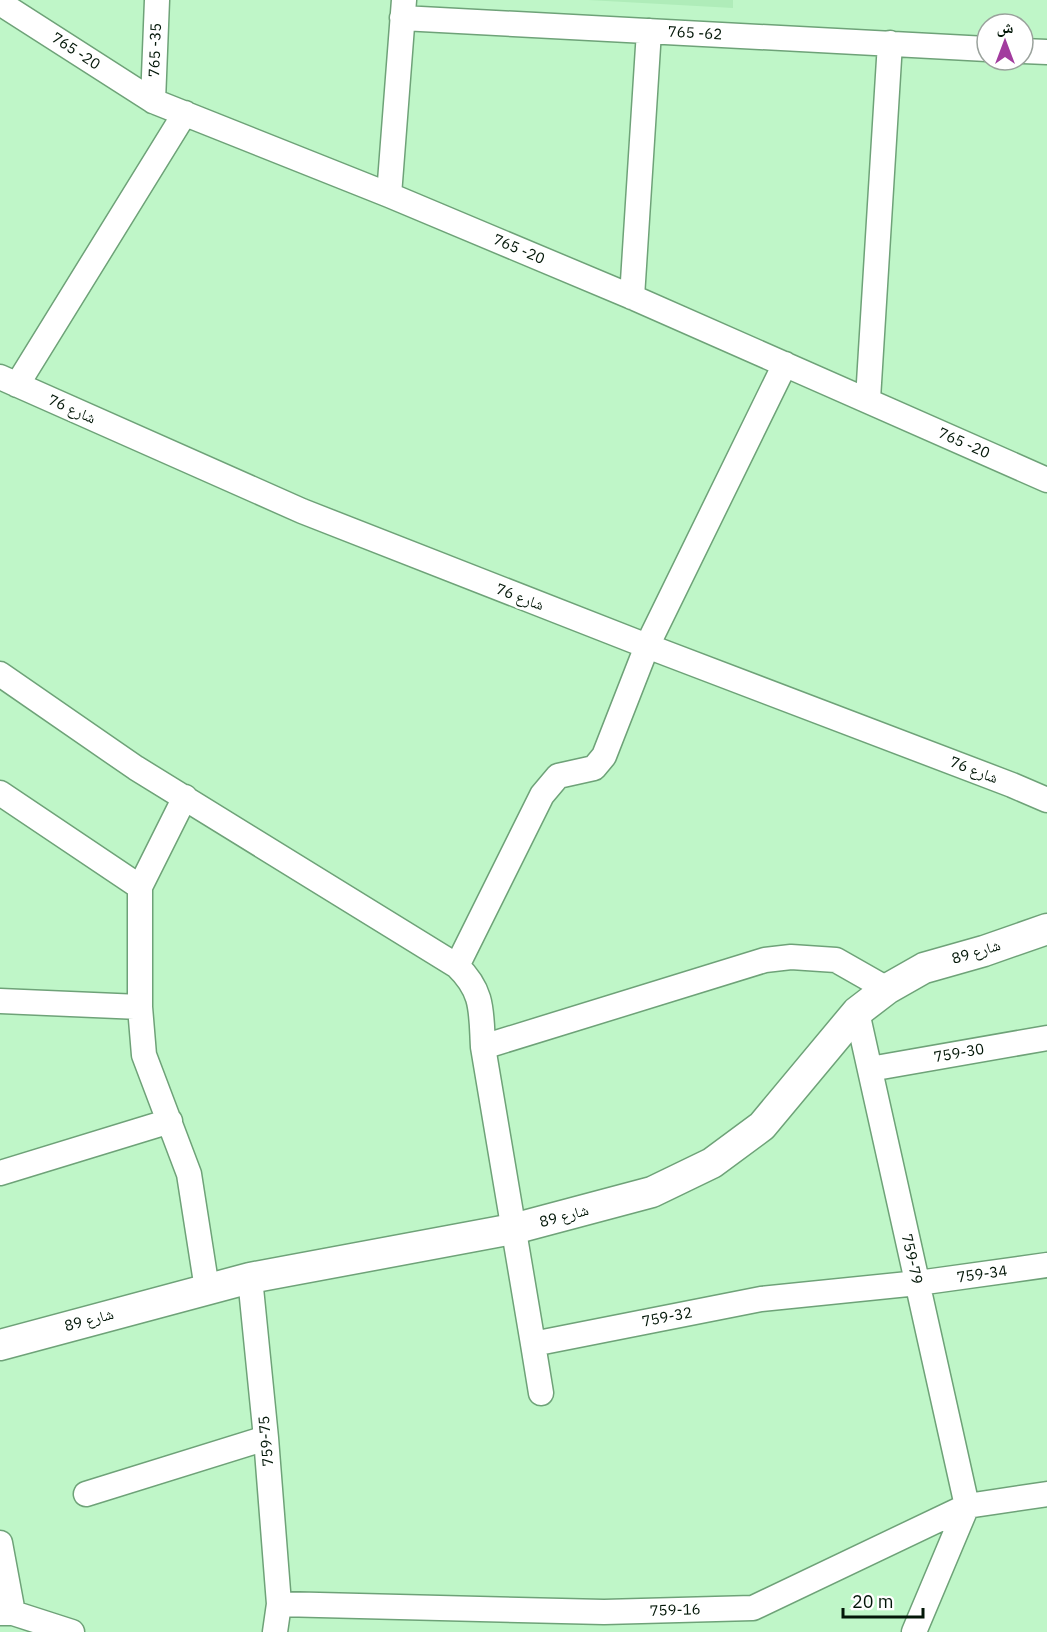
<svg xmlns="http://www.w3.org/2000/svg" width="1047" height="1632" viewBox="0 0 1047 1632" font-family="'IBM Plex Sans','Noto Naskh Arabic',sans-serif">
<rect width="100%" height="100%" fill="#bff6c8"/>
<!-- built -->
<path fill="#afecb9" d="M588 0H733V8Z"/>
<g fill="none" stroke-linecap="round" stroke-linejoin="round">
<!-- minor casing -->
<g stroke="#6ea278" stroke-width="27">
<path id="minor" d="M0 3 153 101 389 195 632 297 1047 480
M402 18 987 49
M1023 51 1047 52
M153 101 157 0
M389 195 404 0
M632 297 649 31
M0 377 302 511 647 646 1012 785 1047 800
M17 385 185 113
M868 399 890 43
M0 674 136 768 457 966C484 992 481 1012 483 1047L533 1344 761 1299 918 1283 1047 1265
M0 793 140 887
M185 797 140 887V1007L144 1055 189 1174 207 1289
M457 966 542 795 558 776 594 768 604 756 647 646 785 364
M0 1001 140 1007
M857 1012 967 1506 914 1632
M483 1047 765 960 791 957 836 960 887 989
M870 1069 1047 1038
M0 1173 170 1121
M250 1278 266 1438 279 1604 275 1632
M533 1344 541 1393
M86 1494 266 1438
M0 1543 13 1613
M279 1604 604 1612 753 1608 967 1506 1047 1494
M0 1613H13L72 1632"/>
</g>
<!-- tertiary casing -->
<g stroke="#6ea278" stroke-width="33">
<path id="tertiary" d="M0 1345 250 1278 513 1229 652 1192 712 1163 762 1126 857 1012 887 989 924 968 984 951 1047 929"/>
</g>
<!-- minor -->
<use href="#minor" stroke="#fff" stroke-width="24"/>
<!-- tertiary -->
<use href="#tertiary" stroke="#fff" stroke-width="30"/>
</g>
<g text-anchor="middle" stroke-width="5" stroke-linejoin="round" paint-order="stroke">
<!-- street labels -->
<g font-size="15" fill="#031708" stroke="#fff">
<text transform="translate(695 33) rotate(3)" y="5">765 -62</text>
<text transform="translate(155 50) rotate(-88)" y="5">765 -35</text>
<text transform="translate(76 51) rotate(33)" y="5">765 -20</text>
<text transform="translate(519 249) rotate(23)" y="5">765 -20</text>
<text transform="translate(72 409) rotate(24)" y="5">شارع 76</text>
<text transform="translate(964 443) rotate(24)" y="5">765 -20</text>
<text transform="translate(520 597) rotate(21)" y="5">شارع 76</text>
<text transform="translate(974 770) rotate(21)" y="5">شارع 76</text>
<text transform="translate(976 952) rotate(-17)" y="5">شارع 89</text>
<text transform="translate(959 1053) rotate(-10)" y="5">759-30</text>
<text transform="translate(564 1216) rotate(-15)" y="5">شارع 89</text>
<text transform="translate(912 1259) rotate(77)" y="5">759-79</text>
<text transform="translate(982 1274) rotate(-8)" y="5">759-34</text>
<text transform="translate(667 1317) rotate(-11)" y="5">759-32</text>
<text transform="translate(89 1320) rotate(-15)" y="5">شارع 89</text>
<text transform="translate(266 1441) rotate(-95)" y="5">759-75</text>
<text transform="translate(675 1610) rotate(-2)" y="5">759-16</text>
</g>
</g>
<!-- north arrow -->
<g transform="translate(1005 42)"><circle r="28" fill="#ffffff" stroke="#9aa29c" stroke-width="1.5"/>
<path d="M0-4.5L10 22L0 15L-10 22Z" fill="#a23b9e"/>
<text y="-9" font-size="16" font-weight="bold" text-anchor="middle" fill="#031708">ش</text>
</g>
<!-- scale -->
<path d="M843 1608v9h80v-9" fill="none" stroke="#031708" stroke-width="3"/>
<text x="852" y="1608" font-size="18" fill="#031708" stroke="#ffffff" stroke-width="4.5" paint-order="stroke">20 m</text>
</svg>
